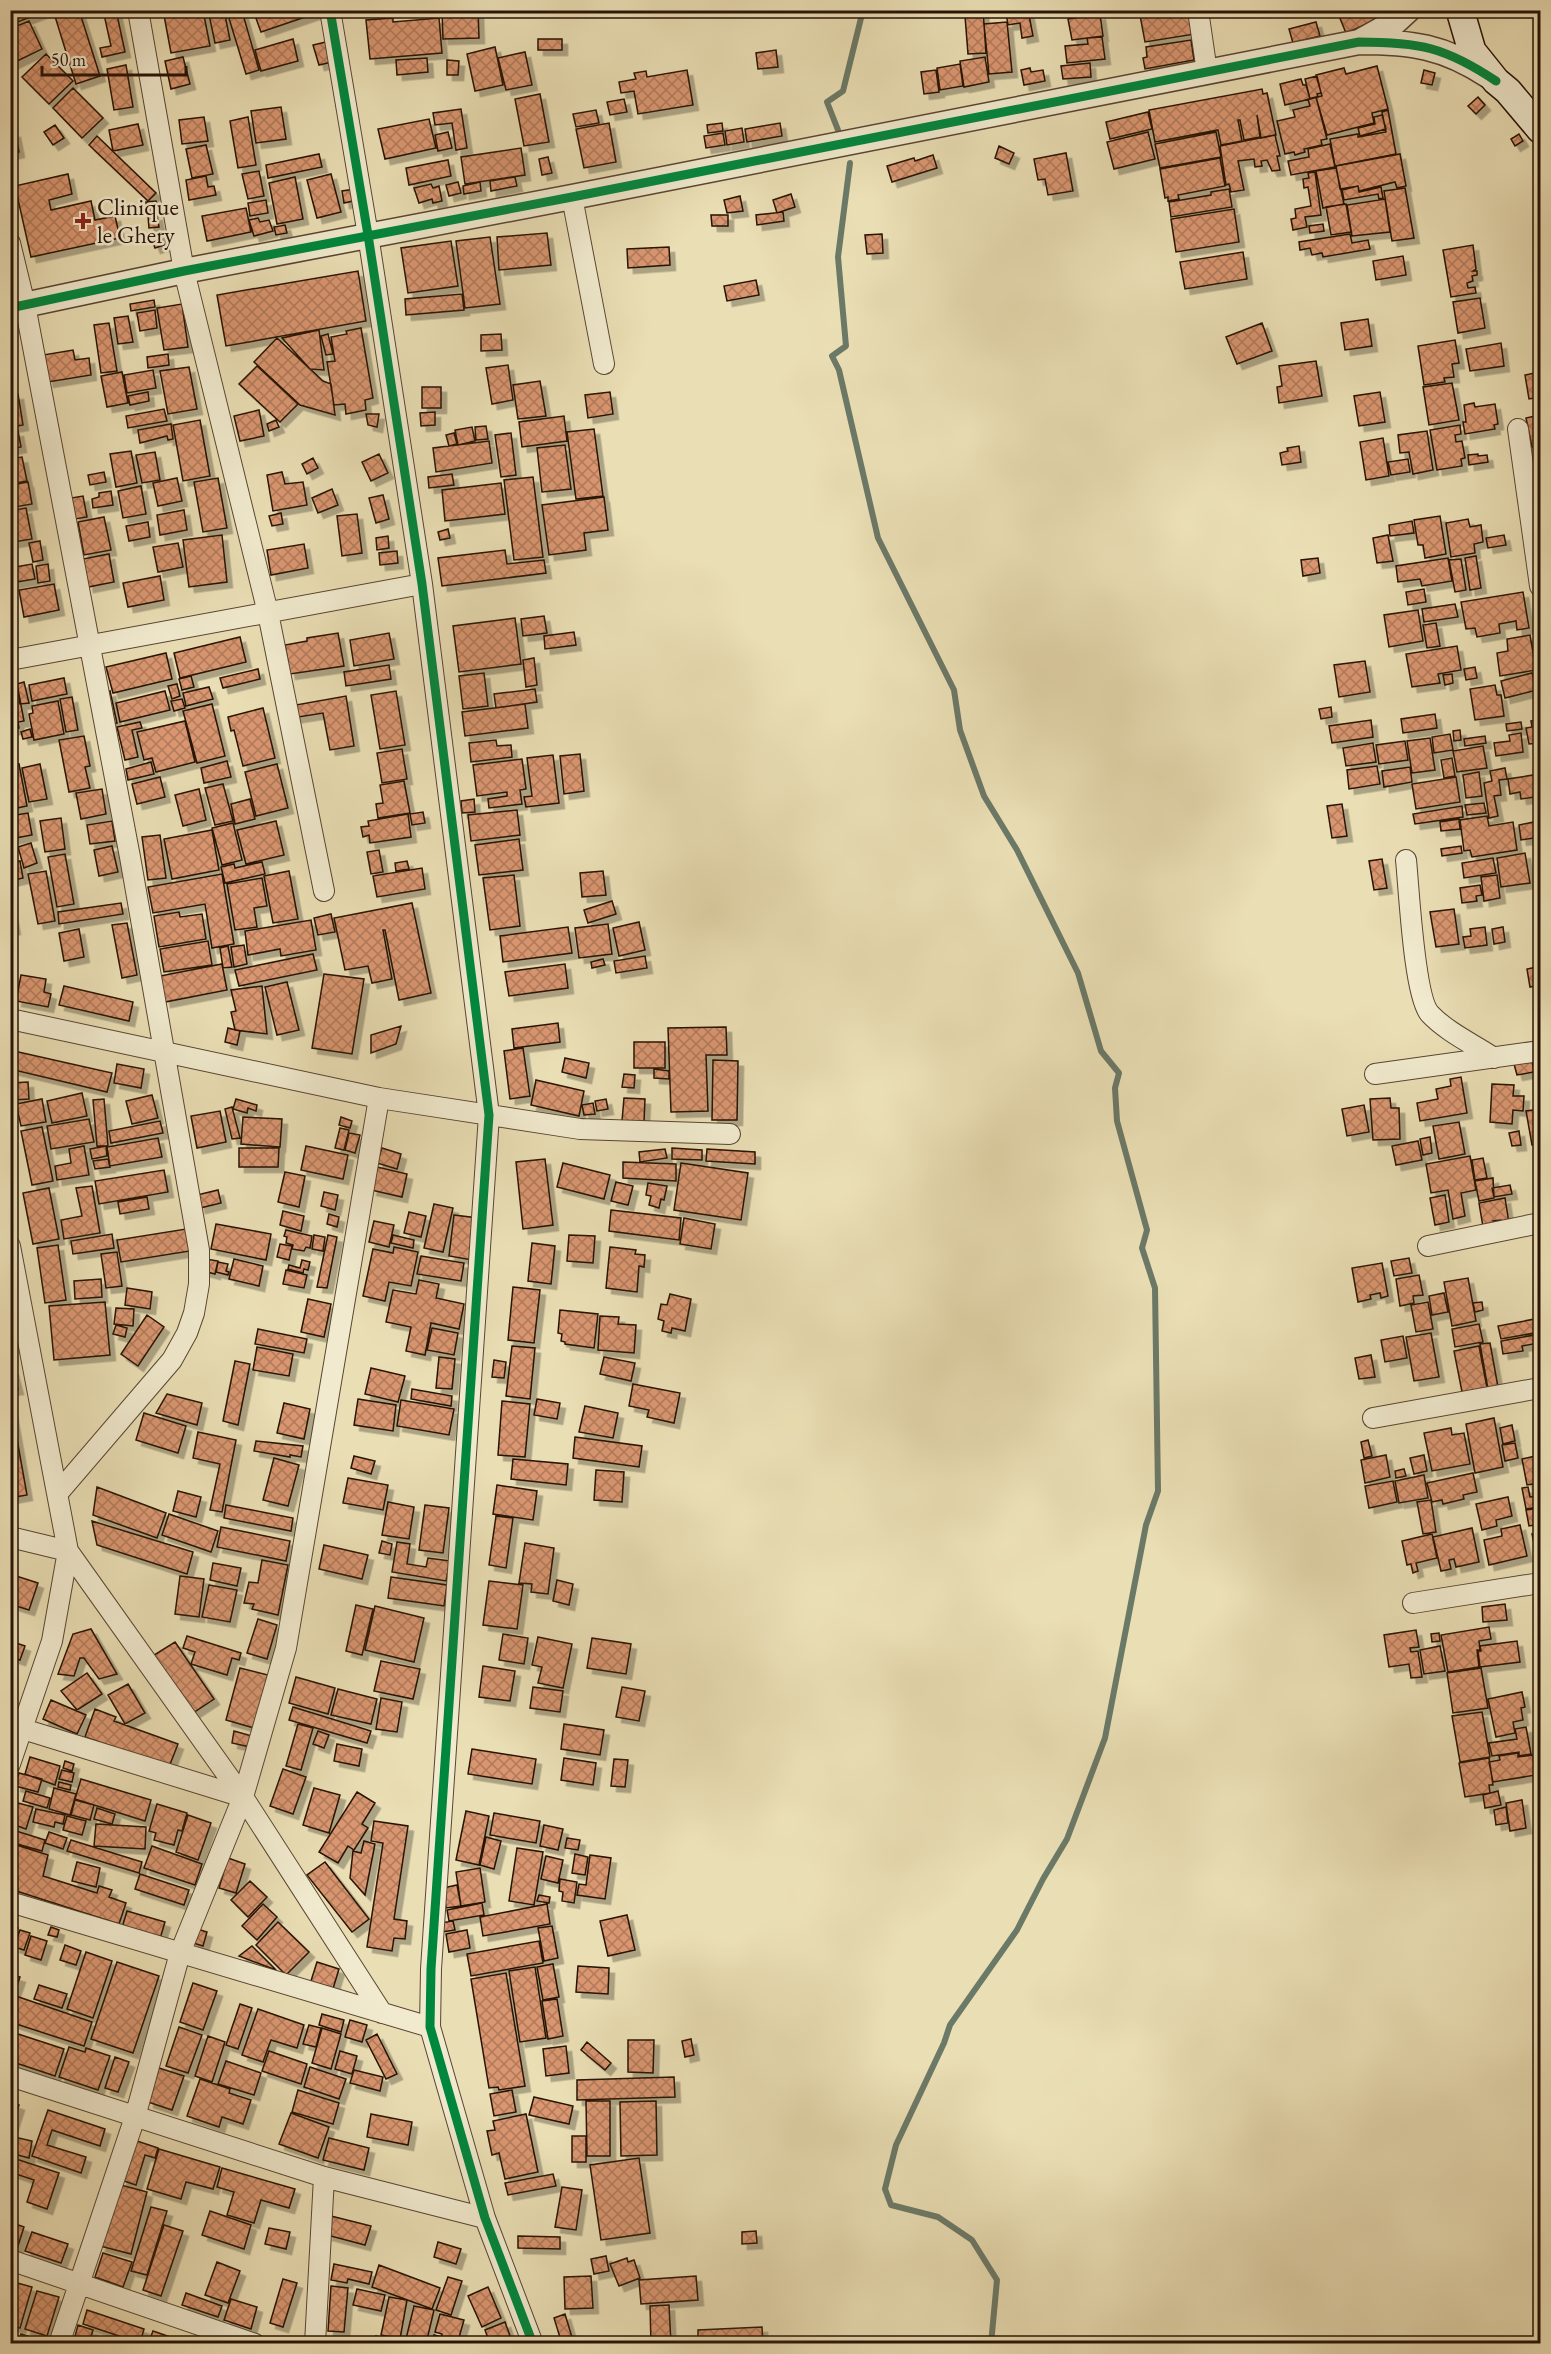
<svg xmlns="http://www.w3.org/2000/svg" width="1551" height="2354" viewBox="0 0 1551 2354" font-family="'EB Garamond',serif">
<defs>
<pattern id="building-cross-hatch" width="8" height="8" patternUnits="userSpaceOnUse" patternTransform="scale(1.5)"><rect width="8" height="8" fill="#d99670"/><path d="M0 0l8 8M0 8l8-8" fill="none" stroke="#b0795a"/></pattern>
<filter id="shadow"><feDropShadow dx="5.5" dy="5.5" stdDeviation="0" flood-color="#0004"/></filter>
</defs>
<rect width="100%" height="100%" fill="#eadeb4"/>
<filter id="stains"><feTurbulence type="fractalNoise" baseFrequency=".00333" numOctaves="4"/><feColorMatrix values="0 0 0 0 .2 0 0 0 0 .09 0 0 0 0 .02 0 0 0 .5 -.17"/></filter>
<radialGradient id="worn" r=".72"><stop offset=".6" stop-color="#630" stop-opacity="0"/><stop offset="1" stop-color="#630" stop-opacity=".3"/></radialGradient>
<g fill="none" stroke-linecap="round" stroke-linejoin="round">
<!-- stream -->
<path stroke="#6b7967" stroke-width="6" d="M838 130 827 102 843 91 863 10
M850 163 838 257 846 346 832 356 839 370 878 538 954 690 960 730 984 796 1017 850 1078 973 1101 1051 1119 1073 1115 1088 1117 1121 1147 1230 1142 1248 1155 1288 1158 1491 1146 1525 1105 1738 1067 1839 1043 1879 1017 1930 950 2025 944 2043 896 2145 885 2189 891 2205 938 2217 972 2240 997 2280 991 2344"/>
</g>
<!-- building -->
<path fill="url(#building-cross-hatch)" stroke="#271206" stroke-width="1.5" filter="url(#shadow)" d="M10 10H46V11L10 25Z
M53 10H79L100 76 76 84Z
M103 10H116L125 52 102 57 100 48 111 46Z
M163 10H203L210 46 171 53Z
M208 10H224L230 40 215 43Z
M253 10H316L317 13 261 32Z
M442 10H478L479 38 443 39Z
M971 10H983L986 53 968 54 965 16H971Z
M1028 10 1033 36 1022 38 1020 23 1008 25 1006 13Z
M1075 10H1099V11L1075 15Z
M1139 10H1191L1195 34 1145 42Z
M1339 10H1374L1378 19 1346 33 1337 11Z
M242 11 259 70 246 74 228 15Z
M1100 14 1103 36 1072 40 1068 19Z
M393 18V22L439 18 442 53 370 59 366 20Z
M29 21 42 49 11 64 10 29Z
M1007 22 1012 72 989 74 984 24Z
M1316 22 1320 36 1293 43 1289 29Z
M1102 37 1105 59 1067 63 1065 46 1088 44 1087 38Z
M293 39 298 61 261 71 255 50Z
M538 39H562V50H538Z
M1191 40 1194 60 1145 69 1143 58 1147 57 1146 47Z
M326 42 332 62 319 65 313 45Z
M495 47 503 85 475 91 467 54Z
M776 50 778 67 758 69 756 53Z
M525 52 532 85 506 90 498 58Z
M46 54 73 81 49 104 22 77Z
M183 57 190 84 171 89 165 61Z
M985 57 989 82 964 87 960 61Z
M427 58 428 72 397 75 396 60Z
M447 60 459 61 458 75H447Z
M1090 63 1091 77 1063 79 1061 66Z
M960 64 963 86 940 90 937 68Z
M126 65 133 107 114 110 107 69Z
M1377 66 1388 109 1372 113 1374 123 1327 135 1316 97 1322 96 1316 75 1344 68 1346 74Z
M1030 68 1031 72 1043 70 1045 81 1024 85 1021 70Z
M687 70 693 105 638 114 634 91 621 93 619 82 636 79 634 73 646 71 647 77Z
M936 70 939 92 924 94 921 72Z
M1424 70 1435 73 1432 85 1421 83Z
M1317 76 1321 93 1317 94 1318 97 1310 99 1305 79Z
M1301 79 1303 85H1306L1310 99 1285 105 1280 84Z
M73 88 103 118 82 138 53 108Z
M1262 89 1263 94 1267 93 1276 135 1261 138 1257 115 1260 137 1244 140 1240 120H1238L1242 141 1221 145 1218 130 1155 142 1149 110Z
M540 94 549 142 524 146 515 99Z
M1316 97 1327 139 1321 140 1322 145 1304 149 1305 152 1295 155 1294 152 1285 154 1277 121 1295 117 1293 110 1310 106 1308 99Z
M1478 97 1485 105 1476 114 1468 106Z
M624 99 627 112 610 115 607 102Z
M281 107 286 139 256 143 251 111Z
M461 109 467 148 456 150 452 123 435 125 433 113Z
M596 110 599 123 576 127 573 114Z
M1388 110 1396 154 1335 166 1330 139 1358 134V137L1386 132 1382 112Z
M1148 112 1152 129 1110 139 1106 122Z
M1382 115 1386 129 1360 136 1358 128 1375 124 1374 117Z
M204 117 208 141 182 144 179 120Z
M248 117 256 165 238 168 230 121Z
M429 119 436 148 385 159 378 129Z
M609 123 616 162 584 168 576 129Z
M722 123 723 131 708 133 707 125Z
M780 123 782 136 747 142 745 129Z
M138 124 143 145 113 151 109 130Z
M55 125 64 138 53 145 44 132Z
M742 128 744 142 727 145 725 131Z
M15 132 19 152 10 154V133Z
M448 132 452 148 438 151 435 135Z
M1148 132 1155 159 1114 169 1107 142Z
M1216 132 1221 157 1160 168 1155 144Z
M723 133 725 145 706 148 704 136Z
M1519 134 1523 141 1515 146 1511 139Z
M1275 135 1280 156H1277L1280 170 1272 171 1267 160 1261 161 1262 166 1255 167 1254 159 1238 161 1244 190 1231 192 1229 184 1226 185 1220 146Z
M97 136 156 193 148 201 89 145Z
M1330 144 1335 167 1291 175 1288 161 1309 157 1308 149Z
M206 145 213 174 192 178 186 149Z
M999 146 1014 153 1009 164 995 158Z
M521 148 525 175 465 184 461 157Z
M1066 153 1073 191 1048 195 1045 179 1038 180 1034 159Z
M319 154 322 167 268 178 266 165Z
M1400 154 1406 186 1397 188 1395 182 1359 191 1358 186 1340 189 1336 166Z
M933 155 937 168 892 182 887 166 914 158 915 161Z
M548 157 552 173 542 175 539 159Z
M1220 158 1225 186 1178 195 1179 199 1168 201V197L1165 198 1160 169Z
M448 160 451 176 409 185 406 168Z
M1336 168 1344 204 1323 208 1316 171Z
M259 171 264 196 248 199 242 174Z
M1315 172 1321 215 1305 217 1307 227 1293 230 1291 219 1296 218 1295 209 1311 206 1308 187 1304 188 1303 179 1309 178 1308 173Z
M68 174 72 194 49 200 51 210 91 201 95 220 115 216 120 238 31 257 15 186Z
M331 174 341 212 317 218 307 180Z
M206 176 208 187 214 186 216 195 189 200 186 180Z
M295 177 303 219 277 224 269 183Z
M515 177 517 186 491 191 490 181Z
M458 182 461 193 449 196 446 185Z
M480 182 481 191 464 194 463 186Z
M431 184 433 188 439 186 442 201 433 203 432 199 419 203 414 188Z
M1358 186 1359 192 1381 187 1383 198 1379 199 1378 194 1344 200 1342 190Z
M1405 188 1414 238 1392 241 1384 191Z
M355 189 358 200 344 203 342 191Z
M1229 189 1232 207 1171 217 1169 202 1211 195V192Z
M791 194 795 207 777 213 773 200Z
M740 196 743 211 727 213 724 200Z
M1385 199 1390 232 1352 236 1347 205Z
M266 200 268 213 250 216 248 203Z
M156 201 157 211 147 212 146 202Z
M1346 204 1351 232 1331 235 1326 207Z
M246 208 251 232 207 241 202 216Z
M1234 209 1239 242 1176 252 1171 219Z
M783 212 784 221 757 225 756 215Z
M157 215 159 227 149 228 148 216Z
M711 215H728V226H712Z
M258 218 260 222 269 220 273 231 254 236 249 220Z
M1323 224 1324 231 1310 233 1309 226Z
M285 225 287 233 276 235 274 227Z
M159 232 164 245 155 248 150 235Z
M547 233 551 265 499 270 497 237Z
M882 234 883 253 867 254 865 235Z
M1350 234 1352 243 1368 240 1370 249 1323 257 1322 253 1312 255 1310 248 1300 250 1299 242Z
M490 237 500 304 465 308 456 241Z
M451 241 458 286 408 293 401 248Z
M1473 245 1476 269 1473 271H1477V275L1472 276 1473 281 1467 283 1468 288 1475 287 1476 293 1451 297 1443 250Z
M669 247 670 265 628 268 627 249Z
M1243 252 1247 279 1185 289 1180 262Z
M1403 256 1406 275 1376 280 1373 261Z
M358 271 366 321 226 346 217 295Z
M756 280 759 295 727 301 724 286Z
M462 294 464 310 406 315 405 299Z
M1480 298 1485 328 1458 333 1453 302Z
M1540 299V327L1534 301Z
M154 300 155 307 131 311 130 304Z
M182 304 188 347 164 350 157 308Z
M155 310 157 328 140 331 137 313Z
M128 316 133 342 118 344 114 318Z
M1368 319 1372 346 1345 350 1341 323Z
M109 323 117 371 101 373 94 325Z
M1262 323 1272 351 1237 364 1226 337Z
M361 328 373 398 365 400 366 410 346 414 345 404 334 405 327 362 335 361 331 337 347 334 346 331Z
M319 330 324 370 310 369 282 338Z
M328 334 333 354 326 355 321 336Z
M501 334 502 350 481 351V335Z
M277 338 323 381 331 384 335 415 300 405 254 362Z
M1455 340 1459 363 1452 364 1454 377 1444 378 1445 382 1424 385 1418 346Z
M1501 343 1504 366 1470 371 1466 349Z
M73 350 75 360 89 358 91 375 48 382 43 355Z
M168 354 169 365 148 368 147 357Z
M1316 361 1322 396 1279 403 1277 387 1282 386 1279 366Z
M508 365 513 400 492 404 486 368Z
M257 366 298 404 280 422 239 384Z
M189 367 197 409 168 414 160 371Z
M153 370 156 388 127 393 124 375Z
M122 372 128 403 107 407 101 376Z
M1540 372V401V397L1529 399 1525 375Z
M540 381 546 416 518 419 513 385Z
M1452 383 1459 420 1429 425 1423 387Z
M422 387H441V408H422Z
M148 392 149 401 130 405 128 396Z
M610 392 613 414 588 418 585 395Z
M1380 392 1385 422 1359 426 1354 396Z
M18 394 23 425 11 427 10 395Z
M1474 403 1475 407 1495 404 1498 424 1494 425 1495 429 1465 434 1463 422H1466L1464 405Z
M164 409 167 421 128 428 126 416Z
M259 410 264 436 240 441 234 416Z
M435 412V425L421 426 420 413Z
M366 414H379L377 427 368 425Z
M1540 415V445L1532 447 1526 418Z
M564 416 567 441 522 447 519 422Z
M200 420 210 476 183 481 173 425Z
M276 420 279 427 269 431 267 424Z
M171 424 173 439 168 440 167 436 140 443 138 430Z
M1460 425 1461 434 1455 435 1456 442 1462 441 1465 458 1461 459 1462 466 1437 470 1430 430Z
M486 426 488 439 476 440 475 427Z
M472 427 475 441 458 445 455 430Z
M594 429 603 496 576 499 567 432Z
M18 431 21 447 10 449V432Z
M1427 431 1433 470 1413 474 1409 452 1400 453 1398 435Z
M454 433 457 444 449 446 446 435Z
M511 433 516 475 501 477 495 435Z
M1383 438 1389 476 1366 480 1360 442Z
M489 441 492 463 436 472 433 448Z
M565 445 571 489 542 492 537 448Z
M1299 446 1301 462 1282 465 1280 453 1288 451 1287 448Z
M131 451 137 483 116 487 110 454Z
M155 452 160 480 142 483 136 455Z
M379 454 388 473 371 481 362 462Z
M1478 454V456L1487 455 1488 462 1469 465 1468 455Z
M1540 454V484L1534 455Z
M22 457 27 481 10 484V459Z
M313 458 318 468 307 474 302 464Z
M1408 459 1410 472 1391 475 1388 462Z
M104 472 106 482 90 485 88 475Z
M282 472 285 484 303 482 307 505 273 511 267 475Z
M452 474 454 485 429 488 428 477Z
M533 477 543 557 514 560 504 480Z
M177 478 182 501 158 506 153 483Z
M218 478 227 528 203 532 194 482Z
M28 482 32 504 15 507 11 485Z
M501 483 505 514 445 521 442 490Z
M141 486 146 514 123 518 118 491Z
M332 489 338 505 318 513 312 498Z
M111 491 113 505 93 508 92 499 99 497V493Z
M383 495 389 519 376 523 369 498Z
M83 496 87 517 75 519 71 498Z
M604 497 608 530 584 533 586 550 549 555 542 505Z
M26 508 32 539 14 542 10 511Z
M184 510 187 530 160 535 157 515Z
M281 513 283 524 272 526 269 516Z
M357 514 362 553 342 556 337 516Z
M1440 516 1446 554 1425 558 1423 545H1418L1414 520Z
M104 517 111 550 84 555 78 522Z
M1468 519 1470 527 1481 525 1483 542 1474 544 1475 553 1451 557 1446 523Z
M1412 521 1414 533 1390 536 1389 525Z
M148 522 150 537 129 541 126 526Z
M448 529 450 538 440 540 438 532Z
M222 535 227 582 189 587 183 540Z
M1388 535 1393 561 1377 563 1373 538Z
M1504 535 1506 545 1488 548 1486 538Z
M388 536 389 548 377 550 376 538Z
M40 541 43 560 33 562 29 543Z
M178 543 183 567 158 572 153 547Z
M304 544 308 568 271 575 267 550Z
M505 550 507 564 544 560 546 573 442 586 438 558Z
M397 551 398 563 380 565 379 553Z
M109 554 114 582 88 587 83 559Z
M1476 556 1481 588 1470 590 1465 558Z
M1318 558 1320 573 1303 576 1301 560Z
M1448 558 1452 581 1422 586 1420 579 1398 582 1396 566Z
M1461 559 1466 590 1455 592 1449 560Z
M32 564 35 579 10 583V568Z
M48 564 50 581 38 583 36 566Z
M160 576 164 600 128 607 123 583Z
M54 584 59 610 24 617 19 590Z
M1424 589 1426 602 1408 605 1406 592Z
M1523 592 1529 628 1517 630 1516 621 1499 624 1500 633 1477 637 1475 628 1466 629 1461 602Z
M1455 604 1458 617 1424 622 1422 609Z
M1418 610 1423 641 1389 647 1384 615Z
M544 616 547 633 523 636 521 619Z
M515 618 521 664 459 672 453 626Z
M1436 623 1440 646 1427 648 1423 625Z
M574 632 576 645 545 649 544 636Z
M338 633 344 666 290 674 285 645 307 641V638Z
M389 633 394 659 354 666 350 640Z
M1530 635 1536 670 1500 676 1497 653 1508 651 1507 639Z
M240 637 246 662 180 678 174 653Z
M1457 646 1461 670 1438 674 1440 683 1412 687 1406 654Z
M166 653 172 679 113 693 106 667Z
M534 658 537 685 526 687 523 660Z
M1365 661 1370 692 1339 697 1334 665Z
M389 665 391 679 346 686 344 672Z
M1475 667 1477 678 1466 680 1464 669Z
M258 669 260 679 223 688 220 678Z
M484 673 488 706 463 709 459 676Z
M1532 673 1537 690 1505 698 1501 681Z
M1452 674 1453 683 1445 685 1443 675Z
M191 676 194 687 182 690 179 679Z
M64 678 67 694 32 701 29 685Z
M24 682 29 703 20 704 17 684Z
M17 684 24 721 18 722 19 728 10 730V685Z
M177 684 180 696 172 699 168 686Z
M1495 685 1497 695H1501L1504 716 1475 720 1470 689Z
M209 687 213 699 186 706 183 693Z
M535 689 537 702 496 708 494 694Z
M110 691 117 723 107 724 101 693Z
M165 691 170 710 120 722 116 703Z
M396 691 405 745 380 749 371 695Z
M346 696 354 746 330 750 323 713 292 718 290 706Z
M72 697 78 730 66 732 60 699Z
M182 699 185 708 174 711 171 701Z
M58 701 64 734 34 740 29 714 33 713 32 706Z
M212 704 225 756 197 763 183 711Z
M525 704 528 728 465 736 462 712Z
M1331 707 1332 717 1321 719 1319 709Z
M263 708 275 758 243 766 234 730 231 731 228 717Z
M1435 714 1437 728 1403 733 1401 719Z
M1371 720 1373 737 1332 743 1329 726Z
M1540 720V743L1529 744 1526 728 1532 727 1531 721Z
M185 721 195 762 156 772 152 758 144 760 137 732Z
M140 722 142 728 132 730 138 757 125 760 117 727Z
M1521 722 1522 729 1507 731 1506 724Z
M30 729 32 737 23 739 21 732Z
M1460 730 1461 740 1454 741 1453 731Z
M1521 733 1523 752 1496 756 1494 743 1510 741 1509 735Z
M1450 734 1453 750 1434 753 1432 737Z
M84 736 90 766 85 767 90 788 69 792 59 740Z
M1485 736 1486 743 1465 746 1464 739Z
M1430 738 1435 770 1412 773 1407 741Z
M496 740 497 746 511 745 512 757 471 762 469 743Z
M1405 741 1408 760 1379 764 1376 745Z
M1373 743 1376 762 1346 766 1343 748Z
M1483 746 1487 768 1457 772 1453 751Z
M402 749 407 779 382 783 377 753Z
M580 754 584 791 564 794 560 756Z
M553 755 559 803 526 807 524 797 532 796 527 758Z
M1452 758 1455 776 1444 778 1441 760Z
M522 759 526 789 520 790 522 804 489 808 488 799 507 796V792L477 796 473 765Z
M227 761 231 777 204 783 201 768Z
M151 762 154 774 128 780 126 769Z
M19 764 27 806 12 809 10 766Z
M40 764 47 799 29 802 22 768Z
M277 764 288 808 256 816 245 772Z
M1377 766 1380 784 1349 789 1347 770Z
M1410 767 1412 782 1384 787 1382 771Z
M1505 768 1507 779 1499 780 1501 795 1494 796 1498 816 1489 818 1484 783 1492 781 1490 771Z
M1479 772 1482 796 1466 798 1463 775Z
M1540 774V802L1536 803 1535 797 1521 799 1520 792 1510 794 1508 779Z
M160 777 165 797 137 804 132 784Z
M1456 777 1460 802 1416 809 1412 784Z
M404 781 410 813 378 818 376 804 383 803 380 785Z
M223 784 233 821 215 825 205 788Z
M102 789 106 814 81 819 76 793Z
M199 789 206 820 183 826 175 795Z
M250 799 255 819 235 824 231 804Z
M474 799 475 812 462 813 461 801Z
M1484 803 1486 813 1467 815 1465 805Z
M1342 804 1347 836 1332 838 1327 806Z
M1462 806 1463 817 1415 824 1413 814Z
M517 810 520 835 471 841 468 815Z
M423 812 425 823 412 825 410 814Z
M28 813 32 835 10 839V816Z
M408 814 411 837 370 843 369 835 363 837 361 827 369 826 368 821Z
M1487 816 1489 826 1513 822 1517 850 1472 857 1470 850 1464 851 1460 820Z
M61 818 65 849 45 852 40 821Z
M1459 819 1460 829 1441 831 1440 822Z
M112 821 115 841 90 844 87 825Z
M276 821 284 855 246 864 237 830Z
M1534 822 1535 826 1540 825V837L1521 840 1519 825Z
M233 823 242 860 222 865 212 828Z
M212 830 219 870 172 879 164 839Z
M160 835 166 878 148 880 142 837Z
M519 839 523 870 479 875 475 845Z
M31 843 37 863 24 868 18 847Z
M112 846 118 872 99 876 94 850Z
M1461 846 1462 853 1442 856 1441 849Z
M379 850 383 872 371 874 367 852Z
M1525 853 1530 883 1501 887 1497 858Z
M65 854 74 904 57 907 48 857Z
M1493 858 1496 873 1464 878 1462 863Z
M1382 859 1387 888 1374 890 1369 861Z
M20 861 23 878 10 881V863Z
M407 861 409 869 396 871 395 863Z
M262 862 265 874 225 883 221 867 234 864 235 868Z
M422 868 425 889 377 897 373 876Z
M46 871 55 921 38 924 28 874Z
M289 871 298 919 273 923 264 876Z
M603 871 606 895 582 897 580 873Z
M222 874 234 944 212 948 205 904 153 913 148 887Z
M514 875 520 926 490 930 483 878Z
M1497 875 1500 898 1484 901 1481 877Z
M262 878 267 906 254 908 257 927 235 930 227 884Z
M1480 885 1482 895 1476 896 1477 901 1462 903 1460 888Z
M612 901 616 914 588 923 584 910Z
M121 903 123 914 59 924 58 912Z
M412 903 431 993 399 1000 385 930H383L392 979 372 983 368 966 345 970 334 918Z
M10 904 15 929 10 930Z
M1454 909 1459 944 1436 947 1430 912Z
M179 912 180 917 202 914 206 939 159 947 154 916Z
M331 914 335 932 318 935 314 918Z
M311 920 316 950 281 956 280 949 248 955 245 931Z
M639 922 645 950 619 956 613 928Z
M127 923 137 975 122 978 112 925Z
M608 924 612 954 579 958 575 928Z
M568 927 572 953 503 962 500 936Z
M1485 927 1487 945 1465 948 1463 937 1471 936 1470 929Z
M1503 927 1505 942 1494 944 1492 929Z
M79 929 84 957 64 961 59 933Z
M208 941 212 965 164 972 160 949Z
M244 945 247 964 234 967 231 947Z
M228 946 232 967 223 968 220 948Z
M313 954 317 970 239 986 235 970Z
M645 956 647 968 616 973 614 961Z
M603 959 605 965 592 968 591 962Z
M222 964 227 990 165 1002 160 976Z
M565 964 568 988 509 996 505 972Z
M1537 967 1538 975 1540 974V985L1530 987 1527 969Z
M324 974 364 979 352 1054 312 1048Z
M21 975 46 979 44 992 51 994 48 1007 16 1001Z
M287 982 299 1030 277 1035 265 987Z
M64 986 133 1002 129 1021 59 1005Z
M262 986 267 1034 235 1030 231 1012 236 1011 231 990Z
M558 1023 560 1042 514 1048 512 1029Z
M401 1026 396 1044 371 1053V1035Z
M726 1027 727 1055H706L708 1111 671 1112 668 1028Z
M228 1028 240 1031 237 1045 225 1042Z
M634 1042H665V1068H634Z
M523 1048 530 1096 510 1099 504 1051Z
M14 1051 112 1073 107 1092 10 1069Z
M565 1058 589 1063 586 1078 562 1072Z
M713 1060 738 1061 737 1120H712Z
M1532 1060 1534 1072 1517 1075 1514 1064Z
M117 1064 144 1069 141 1088 114 1083Z
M654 1069 669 1071V1079L654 1078Z
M624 1074 635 1075 634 1088 622 1087Z
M1461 1077 1467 1113 1420 1121 1417 1103 1438 1099 1436 1089 1451 1086 1450 1079Z
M536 1080 584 1091 579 1116 531 1105Z
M28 1082 29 1099 13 1100 11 1083Z
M1492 1084 1514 1085 1513 1096H1524L1523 1111 1513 1110 1512 1124 1490 1122Z
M82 1093 87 1116 52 1123 47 1101Z
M152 1095 158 1118 132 1124 126 1101Z
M624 1098 645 1099 644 1122 622 1121Z
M1390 1098 1391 1108H1399L1400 1139 1373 1140 1370 1099Z
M42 1099 46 1122 21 1126 16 1104Z
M104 1099 108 1146H97L93 1100Z
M236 1099 257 1105 256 1111 248 1108 247 1113 233 1109Z
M606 1099 608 1109 597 1111 595 1101Z
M593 1103 595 1114 584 1115 582 1105Z
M1364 1105 1369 1132 1347 1136 1342 1109Z
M232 1107 240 1138 232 1139 225 1109Z
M1540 1109V1144L1532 1145 1526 1111Z
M220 1111 226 1142 197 1148 191 1116Z
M243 1117 282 1119 280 1147 241 1144Z
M341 1117 352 1121 350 1128 339 1125Z
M89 1119 94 1142 51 1149 47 1126Z
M160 1121 163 1133 111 1143 109 1131Z
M1459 1122 1465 1154 1439 1159 1433 1126Z
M42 1127 53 1181 32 1185 21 1131Z
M340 1128 349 1130 344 1150 335 1148Z
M1519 1131 1521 1145 1512 1146 1509 1133Z
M349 1133 360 1135 355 1153 345 1150Z
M1430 1137 1432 1153 1423 1155 1420 1139Z
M158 1138 162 1157 110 1166 107 1147Z
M1418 1141 1422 1160 1396 1165 1392 1146Z
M84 1146 89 1175 57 1180 55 1166 71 1163 69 1149Z
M106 1146 107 1156 92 1159 90 1149Z
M306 1146 348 1155 343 1179 301 1170Z
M239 1148H279L278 1167H239Z
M382 1148 401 1154 397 1169 377 1163Z
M672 1148 702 1150V1160L672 1159Z
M665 1149 667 1158 640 1162 639 1152Z
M707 1149 755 1152V1164L706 1161Z
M1540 1149V1173L1536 1150Z
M1470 1156 1476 1190 1461 1193 1465 1216 1453 1219 1448 1190 1431 1193 1426 1164Z
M1483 1158 1487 1178 1475 1180 1472 1160Z
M108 1159 110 1167 95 1169 93 1161Z
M545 1159 553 1225 523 1229 516 1162Z
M623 1162 676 1164V1181L623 1178Z
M563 1163 610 1175 604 1199 557 1187Z
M681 1163 748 1173 741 1220 674 1210Z
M377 1167 407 1174 402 1197 371 1190Z
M164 1170 168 1192 99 1204 95 1181Z
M285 1172 305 1176 299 1207 278 1202Z
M1493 1178 1494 1198 1479 1201 1475 1181Z
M616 1182 633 1186 628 1205 611 1201Z
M648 1183 667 1186 664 1200 661 1199 659 1208 649 1205 651 1196 646 1195Z
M1510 1185 1512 1194 1494 1197 1492 1188Z
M92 1186 100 1233 64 1239 61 1220 82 1216 76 1188Z
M49 1188 59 1239 33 1244 23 1193Z
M218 1190 221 1203 200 1208 197 1195Z
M324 1192 338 1195 335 1210 321 1206Z
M1445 1195 1449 1222 1435 1225 1430 1198Z
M147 1197 149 1209 120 1214 118 1202Z
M1505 1198 1509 1223 1502 1224 1501 1220 1493 1221 1494 1225 1483 1227 1479 1203Z
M434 1204 453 1208 443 1252 424 1248Z
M611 1210 681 1218 679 1240 609 1231Z
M283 1211 304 1216 301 1231 280 1225Z
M409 1212 426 1216 421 1237 404 1233Z
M329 1214 339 1217 337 1227 327 1224Z
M454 1215 478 1218 472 1260 449 1256Z
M684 1218 715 1224 711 1249 680 1244Z
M374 1221 394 1225 389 1247 369 1242Z
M216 1224 271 1234 266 1260 211 1249Z
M186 1229 190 1251 121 1262 117 1240Z
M286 1230 312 1236 310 1248 306 1247 304 1251 292 1249 293 1245 286 1243 287 1237 284 1236Z
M112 1234 114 1248 73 1254 71 1241Z
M314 1235 325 1237 323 1251 312 1249Z
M328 1235 337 1237 327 1288 317 1287Z
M393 1235 414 1240 413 1248 391 1243Z
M569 1235 595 1236 593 1263 567 1261Z
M532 1243 555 1246 551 1284 528 1281Z
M280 1244 292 1246 289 1260 277 1257Z
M58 1245 66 1300 45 1303 37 1248Z
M394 1247 418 1252 411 1286 389 1282 385 1301 363 1296 373 1249 393 1253Z
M610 1247 636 1250 635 1254 645 1255 644 1267 639 1266 637 1292 606 1288Z
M117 1252 122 1286 106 1288 101 1254Z
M421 1256 464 1263 461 1281 417 1274Z
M1409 1258 1412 1273 1394 1276 1391 1261Z
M206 1259 218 1261 215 1274 203 1271Z
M234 1259 263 1266 259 1286 229 1279Z
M302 1260 310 1262 308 1270 304 1269 303 1273 288 1269 289 1265 300 1268Z
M218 1262 228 1264 226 1271 229 1272 228 1275 216 1272Z
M1382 1263 1388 1296 1381 1298 1380 1293 1370 1295 1371 1299 1358 1302 1352 1268Z
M286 1270 307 1275 304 1288 283 1284Z
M1419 1275 1423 1295 1413 1296 1414 1303 1400 1306 1396 1279Z
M1468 1278 1476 1321 1452 1326 1444 1282Z
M101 1279 102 1297 75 1299 74 1281Z
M419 1280 439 1284 436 1298 464 1304 459 1329 431 1323 425 1355 406 1351 411 1327 386 1322 393 1290 416 1294Z
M513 1287 540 1290 534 1343 508 1340Z
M127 1288 152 1292 150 1309 125 1305Z
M1444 1293 1448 1312 1432 1315 1429 1296Z
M670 1294 691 1299 685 1331 672 1328 671 1333 662 1331 664 1321 658 1319 661 1304 667 1305Z
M308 1299 331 1304 324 1337 301 1332Z
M105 1302 110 1355 54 1360 49 1306Z
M1428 1302 1433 1329 1416 1332 1411 1305Z
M1482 1302 1483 1310 1475 1312 1473 1303Z
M116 1308 134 1309 133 1326 114 1324Z
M560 1310 598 1314 594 1348 565 1344V1342L561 1341 562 1334 558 1333Z
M147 1315 164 1327 138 1366 121 1354Z
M600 1316 619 1317 618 1324 636 1325 634 1353 598 1350Z
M1540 1318V1332L1501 1339 1498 1326Z
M1479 1324 1483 1342 1455 1347 1452 1329Z
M116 1325 127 1328 125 1337 113 1334Z
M432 1328 458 1333 454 1355 427 1350Z
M258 1329 307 1339 304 1353 255 1344Z
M1431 1333 1439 1377 1414 1381 1406 1337Z
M1540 1334V1348L1538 1343 1522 1346 1523 1351 1503 1354 1501 1341Z
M1403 1336 1407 1358 1385 1362 1381 1340Z
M1490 1343 1498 1387 1488 1389 1480 1344Z
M512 1346 535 1348 530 1399 506 1396Z
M1479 1346 1488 1393 1463 1397 1454 1351Z
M257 1347 293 1354 289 1376 253 1370Z
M1371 1355 1375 1377 1359 1379 1355 1358Z
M439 1357 455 1359 452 1389 436 1388Z
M604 1357 635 1363 631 1381 600 1374Z
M494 1360 506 1362 504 1378 492 1377Z
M235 1361 250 1364 238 1425 223 1421Z
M371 1368 405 1376 398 1402 365 1394Z
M13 1370 18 1389 10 1390V1371Z
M633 1384 680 1393 674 1423 647 1417 649 1410 629 1406Z
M412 1389 452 1396 451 1406 411 1399Z
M167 1394 202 1403 197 1425 156 1413Z
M358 1399 396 1405 393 1431 354 1425Z
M537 1399 560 1403 557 1419 534 1415Z
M10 1400 27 1495 10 1498Z
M401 1400 454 1409 449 1435 397 1426Z
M502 1401 530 1404 525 1457 498 1455Z
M284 1403 310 1409 304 1439 277 1433Z
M585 1406 618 1413 613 1438 579 1432Z
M144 1413 186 1426 178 1453 136 1440Z
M1494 1418 1503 1467 1475 1473 1466 1424Z
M1512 1425 1515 1441 1503 1444 1500 1428Z
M1451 1428 1452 1435 1464 1433 1470 1464 1432 1471 1424 1433Z
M198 1432 236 1440 222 1512 210 1510 220 1464 193 1458Z
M575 1437 642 1446 639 1467 573 1458Z
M1368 1440 1372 1456 1364 1458 1361 1442Z
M256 1441 303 1446 301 1457 290 1455V1457L254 1451Z
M1515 1443 1518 1458 1505 1461 1502 1445Z
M1386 1455 1390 1477 1365 1483 1361 1460Z
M1424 1455 1427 1471 1414 1474 1410 1458Z
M1540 1455V1483L1527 1485 1522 1459Z
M354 1456 375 1461 371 1474 351 1468Z
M274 1458 299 1465 288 1506 263 1500Z
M513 1459 568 1464 566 1485 511 1479Z
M1404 1469 1406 1476 1396 1478 1395 1471Z
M596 1470 624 1472 622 1502 594 1500Z
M1473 1473 1477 1492 1463 1495 1464 1499 1443 1504 1442 1500 1432 1502 1427 1483Z
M1424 1475 1428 1498 1399 1503 1395 1481Z
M348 1478 388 1485 383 1510 343 1503Z
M1393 1481 1397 1502 1369 1508 1365 1486Z
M497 1485 537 1491 533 1520 493 1514Z
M97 1487 166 1513 157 1538 93 1515Z
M1528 1487 1530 1497 1540 1496V1507L1526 1509 1522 1488Z
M178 1491 201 1497 196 1517 173 1511Z
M1508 1497 1512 1516 1496 1520 1497 1526 1482 1530 1476 1504Z
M1431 1500 1436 1532 1423 1534 1417 1502Z
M388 1502 414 1507 409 1539 382 1535Z
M226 1505 293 1518 291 1531 224 1518Z
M425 1505 449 1508 443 1553 419 1550Z
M1540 1508V1524L1529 1526 1526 1510Z
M169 1514 218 1531 211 1552 162 1535Z
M496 1516 513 1518 506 1568 489 1565Z
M92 1521 193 1552 187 1574 97 1545Z
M1520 1525 1527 1556 1489 1565 1484 1540 1502 1536 1501 1529Z
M221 1527 290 1541 286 1561 217 1547Z
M1472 1528 1479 1562 1456 1567 1454 1559 1449 1560 1451 1569 1441 1571 1433 1537Z
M1540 1533V1554H1536L1532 1534Z
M1432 1534 1437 1558 1416 1563 1418 1571 1413 1573 1411 1564 1407 1565 1402 1541Z
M382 1541 392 1544 390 1555 379 1553Z
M397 1542 410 1544 407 1564 426 1567 428 1558 450 1561 446 1581 392 1572Z
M525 1543 554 1548 548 1594 531 1592 532 1584 519 1583Z
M324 1545 368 1555 362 1579 319 1569Z
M262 1560 288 1565 278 1615 252 1609 254 1604 244 1603 249 1582 258 1583Z
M213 1563 241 1568 237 1586 210 1580Z
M10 1574 38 1583 29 1610 10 1604Z
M180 1576 204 1579 199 1617 175 1614Z
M391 1577 447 1585 444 1606 388 1598Z
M557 1580 573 1584 569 1605 553 1601Z
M489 1581 523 1585 517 1629 483 1625Z
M209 1585 237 1590 230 1622 202 1617Z
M1505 1604 1507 1620 1483 1622 1482 1607Z
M356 1605 373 1609 362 1655 346 1651Z
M375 1606 424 1618 414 1662 365 1650Z
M258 1619 277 1625 267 1659 247 1653Z
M1489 1627 1491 1639 1479 1641 1480 1650H1477L1479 1667 1448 1672 1441 1635Z
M91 1629 117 1674 99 1679 84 1658H80L74 1676 58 1674 73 1634Z
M1416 1630 1419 1647 1410 1648 1411 1652 1418 1651 1422 1677 1411 1678 1409 1664 1389 1667 1384 1635Z
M1439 1633 1440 1641 1432 1642 1431 1634Z
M503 1634 528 1638 524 1664 499 1660Z
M187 1636 241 1653 239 1660 232 1658 227 1675 191 1664 195 1652 183 1648Z
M538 1637 572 1644 563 1688 538 1683 542 1667 532 1665Z
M592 1638 631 1644 626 1674 587 1668Z
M10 1641 25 1646 20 1660 10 1657Z
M1517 1641 1520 1662 1480 1667 1478 1651H1481L1480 1646Z
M175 1642 214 1699 190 1715 151 1657Z
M1440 1646 1445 1671 1424 1674 1420 1650Z
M381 1661 420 1669 413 1699 374 1691Z
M483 1666 515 1671 510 1701 479 1697Z
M240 1668 268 1675 254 1728 226 1720Z
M1481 1668 1488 1708 1453 1713 1447 1673Z
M87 1673 102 1694 77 1710 61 1691Z
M296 1677 335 1688 328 1714 289 1703Z
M128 1684 145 1713 125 1724 108 1695Z
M533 1687 563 1691 560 1712 530 1708Z
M622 1687 645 1691 639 1721 616 1717Z
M338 1689 377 1699 371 1724 331 1715Z
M1522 1692 1525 1707 1521 1708 1523 1720 1513 1722 1515 1733 1496 1737 1488 1699Z
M381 1698 402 1702 397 1732 376 1729Z
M51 1700 86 1715 77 1734 43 1719Z
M293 1707 371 1731 367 1743 289 1720Z
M95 1709 116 1717 114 1721 178 1744 169 1767 85 1737Z
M1482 1712 1490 1757 1460 1762 1452 1716Z
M298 1724 313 1728 301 1770 286 1766Z
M564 1724 604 1730 600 1755 561 1749Z
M1526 1727 1531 1754 1519 1756V1752L1492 1756 1489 1743 1517 1739 1515 1729Z
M234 1731 252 1736 250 1747 232 1743Z
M318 1731 329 1735 324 1748 313 1744Z
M337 1744 362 1749 359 1766 334 1761Z
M472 1749 536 1759 532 1784 468 1774Z
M1518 1753V1757L1533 1755 1536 1775 1493 1782 1489 1762 1500 1760 1499 1756Z
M30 1757 60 1766 55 1785 25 1774Z
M564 1758 596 1763 593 1785 561 1780Z
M1489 1758 1493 1785H1489L1490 1793 1465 1797 1459 1763Z
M614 1759 628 1760 625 1787 611 1786Z
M65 1761 74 1764 72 1771 63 1768Z
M283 1769 306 1777 293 1814 270 1806Z
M62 1770 74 1773 72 1782 59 1779Z
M19 1773 42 1779 38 1792 15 1786Z
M81 1779 151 1800 145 1821 75 1799Z
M59 1782 71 1785 70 1790 58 1787Z
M54 1788 76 1794 70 1815 49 1809Z
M314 1788 340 1795 329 1833 303 1825Z
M26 1791 50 1798 47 1808 23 1801Z
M1498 1791 1501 1805 1485 1808 1483 1795Z
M357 1792 375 1803 362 1824 368 1828 354 1850 348 1846 338 1863 319 1852Z
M75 1800 94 1805 90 1820 71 1815Z
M1522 1800 1526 1828 1510 1831 1506 1803Z
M18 1803 33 1807 26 1829 12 1824Z
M157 1804 187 1813 182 1831 178 1830 174 1845 154 1840 156 1833 149 1831Z
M1506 1807 1508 1823 1496 1825 1494 1810Z
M97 1808 115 1814 112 1824 94 1819Z
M36 1809 65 1815 63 1824 55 1822 54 1827 33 1822Z
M466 1811 489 1816 479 1865 456 1860Z
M494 1813 540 1821 536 1843 490 1835Z
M188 1815 211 1823 198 1860 176 1852Z
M67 1816 86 1821 82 1835 63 1830Z
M374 1821 408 1826 394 1919 407 1921 405 1939 394 1938 392 1951 367 1947 383 1843 371 1841Z
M96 1824 146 1827 145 1849 94 1846Z
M544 1825 563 1829 558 1850 540 1846Z
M10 1829 45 1840 42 1851 10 1842Z
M49 1832 67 1838 63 1849 45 1843Z
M486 1837 501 1841 494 1869 480 1865Z
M567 1838 580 1840 578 1850 565 1848Z
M71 1840 142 1862 139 1873 67 1851Z
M364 1841 375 1844 365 1895 350 1878 353 1851 361 1853Z
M10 1843 48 1855 43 1876 97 1893 99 1886 112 1890 109 1897 126 1903 119 1924 10 1889Z
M152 1846 202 1864 195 1885 144 1868Z
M517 1848 543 1852 534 1905 509 1901Z
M575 1854 588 1857 585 1875 572 1873Z
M590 1855 611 1858 605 1899 577 1895 579 1884 586 1885Z
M546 1856 563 1860 558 1883 541 1879Z
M228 1858 245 1864 236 1893 219 1888Z
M77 1862 100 1868 96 1887 72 1881Z
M325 1862 369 1919 352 1932 307 1875Z
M480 1868 485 1902 461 1906 456 1872Z
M140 1874 189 1890 184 1905 135 1889Z
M560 1879 577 1882 574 1903 562 1901 563 1892 559 1891Z
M250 1881 267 1897 248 1917 231 1900Z
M457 1885 461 1906 446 1908 443 1888Z
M539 1895 550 1897 549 1903 537 1901Z
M482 1903 484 1915 449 1921 447 1910Z
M263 1904 277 1917 257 1940 242 1926Z
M547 1904 550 1924 483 1936 480 1917Z
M127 1911 165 1922 159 1942 121 1931Z
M627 1915 635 1950 608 1956 600 1921Z
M453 1921 455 1930 442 1932 440 1923Z
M278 1922 309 1952 286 1975 256 1945Z
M10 1925 18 1928 13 1942 10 1941Z
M552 1926 558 1958 544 1961 538 1928Z
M51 1927 59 1930 57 1937 48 1935Z
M194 1928 207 1932 203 1946 190 1942Z
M20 1930 30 1933 24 1950 14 1947Z
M467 1930 470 1948 449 1952 446 1934Z
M31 1936 47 1941 41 1960 25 1955Z
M539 1941 543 1963 471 1976 467 1954Z
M65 1945 81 1951 76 1965 60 1960Z
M252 1946 276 1970 239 1956Z
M86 1952 112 1961 93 2018 67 2009Z
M117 1962 159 1976 133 2053 91 2039Z
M317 1962 339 1969 332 1992 310 1984Z
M553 1964 559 1997 543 2000 537 1967Z
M578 1966 609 1968 608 1994 576 1992Z
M535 1967 546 2038 520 2042 509 1971Z
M506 1973 525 2086 499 2090 498 2087 489 2088 471 1979Z
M10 1974 20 1977 14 1994 10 1993Z
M193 1983 217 1991 203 2030 180 2022Z
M39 1985 67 1994 62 2008 34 1999Z
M10 1994 92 2022 84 2046 10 2022Z
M557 1999 563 2036 548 2039 542 2001Z
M240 2004 252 2008 238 2049 226 2045Z
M258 2009 304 2025 297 2048 271 2040 263 2062 242 2055Z
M322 2014 344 2020 341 2032 319 2025Z
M350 2020 367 2025 362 2042 345 2037Z
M309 2025 321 2028 316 2047 303 2044Z
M179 2027 202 2035 188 2073 166 2066Z
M322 2028 341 2034 331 2069 312 2063Z
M12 2032 64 2049 55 2076 10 2061Z
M377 2034 397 2074 386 2079 366 2040Z
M208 2036 225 2042 212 2082 195 2076Z
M691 2039 694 2055 685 2057 682 2041Z
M628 2040H654L653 2073 628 2072Z
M587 2042 611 2063 605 2070 581 2050Z
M566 2046 569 2073 546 2076 543 2049Z
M69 2047 85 2052 86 2048 110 2056 98 2090 59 2077Z
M269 2051 307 2064 301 2084 262 2071Z
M340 2051 357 2056 352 2074 335 2069Z
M115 2057 129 2062 118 2092 105 2088Z
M226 2061 261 2073 254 2095 218 2084Z
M310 2067 346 2079 339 2099 304 2087Z
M159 2068 184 2076 172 2110 148 2102Z
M354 2070 383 2077 380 2091 350 2083Z
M674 2077 675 2097 577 2100V2080Z
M200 2079 230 2089 229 2093 251 2100 243 2124 222 2117 219 2127 187 2116Z
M298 2090 339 2103 333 2124 292 2112Z
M512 2090 516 2112 494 2116 490 2094Z
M534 2097 573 2106 569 2124 529 2115Z
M586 2101H610V2156H587Z
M656 2101 657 2155 621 2156 620 2102Z
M10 2102 19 2105 12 2127 10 2126Z
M48 2110 105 2129 100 2146 52 2130 47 2145 86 2157 81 2173 32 2156Z
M291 2113 329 2127 318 2158 279 2144Z
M371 2114 412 2122 408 2145 367 2137Z
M526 2114 538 2172 505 2179 499 2153 492 2155 487 2131 495 2130 493 2121Z
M10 2136 32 2141 29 2158 10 2153Z
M572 2136H586V2162H572Z
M329 2138 369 2148 364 2170 323 2160Z
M134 2140 158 2148 155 2158 145 2155 136 2185 121 2180Z
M159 2149 220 2167 213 2189 186 2182 181 2199 147 2189Z
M10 2157 59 2173 47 2209 27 2202 34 2180 10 2172Z
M639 2158 650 2233 601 2240 590 2165Z
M222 2168 295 2189 289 2208 261 2200 254 2223 227 2215 234 2192 217 2187Z
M553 2174 556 2186 508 2195 505 2183Z
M117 2184 147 2192 131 2254 100 2246Z
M562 2187 582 2190 576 2230 555 2227Z
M151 2207 167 2211 147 2275 131 2271Z
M210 2211 251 2225 244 2249 202 2235Z
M331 2216 371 2226 365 2245 327 2235Z
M10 2222 24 2227 17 2249 10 2247Z
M164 2225 183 2231 161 2296 143 2290Z
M269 2228 290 2232 286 2249 265 2244Z
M756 2231 757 2243 742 2244V2232Z
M32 2232 68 2244 61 2263 25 2251Z
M518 2236 560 2237V2249L518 2248Z
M438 2242 461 2249 456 2264 434 2257Z
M103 2253 132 2262 123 2287 95 2277Z
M606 2256 609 2271 594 2274 591 2259Z
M627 2258 628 2262 634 2260 640 2278 619 2286 610 2264Z
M217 2262 240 2271 228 2303 205 2295Z
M334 2264 372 2272 369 2284 348 2279 347 2283 331 2280Z
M379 2265 440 2288 432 2309 372 2287Z
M591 2276 593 2308 565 2309 564 2277Z
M696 2276 698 2300 641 2304 639 2280Z
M448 2277 462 2281 451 2315 436 2310Z
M283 2279 297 2283 283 2327 270 2323Z
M10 2281 32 2287 20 2328 10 2325Z
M331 2286 348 2288 344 2332 328 2331Z
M488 2287 501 2318 482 2327 468 2296Z
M357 2289 385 2295 381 2311 353 2305Z
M37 2291 59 2297 47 2336 25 2329Z
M186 2293 222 2306 218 2317 182 2305Z
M389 2297 407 2300 400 2339 381 2335Z
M231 2299 257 2307 251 2329 224 2320Z
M669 2305 671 2344H651L650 2306Z
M414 2306 434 2310 426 2344 405 2343Z
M87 2310 144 2329 140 2343 83 2324Z
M440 2314 464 2320 458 2341 463 2342 464 2337 487 2344H432L434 2335 442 2337V2334L435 2332Z
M565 2314 574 2344H562L554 2318Z
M505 2322 513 2344H490L485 2330Z
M78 2325 93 2330 89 2344H73Z
M762 2327 763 2344H698V2330Z
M153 2331 185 2342V2344H148Z
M21 2334 40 2340 39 2344H18Z
M376 2336 401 2344H374Z"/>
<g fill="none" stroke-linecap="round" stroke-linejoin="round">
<!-- minor casing -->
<g stroke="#584532" stroke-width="22">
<path id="minor" d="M138 10 184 271 268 613 324 891
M330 10 368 235 422 584 489 1115 431 1969 430 2027 485 2218 533 2344
M1198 10 1207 72
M572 197 604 364
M10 243 25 305 130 857 199 1250V1284L194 1313 187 1333 172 1360 58 1493
M1518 429 1540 586
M10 660 422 584
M1406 860C1409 888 1414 997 1430 1014 1447 1032 1473 1044 1494 1058
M10 1019 379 1098 580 1129 730 1134
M1375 1074 1540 1051
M10 1246 68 1551 52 1641 10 1764
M1428 1246 1540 1223
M1373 1418 1540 1388
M10 1537 68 1551 243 1797 382 2013
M1413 1603 1540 1583
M10 1725 243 1797
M10 1902 430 2027
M10 2076 324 2177 485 2218
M10 2260 255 2344
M59 2344 135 2117 180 1953 243 1797 286 1648 379 1098
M315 2344 324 2177"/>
</g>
<!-- tertiary casing -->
<g stroke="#584532" stroke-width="27">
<path id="tertiary" d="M1361 41 1395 22 1408 10
M10 308 184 271 572 197 1359 42C1411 42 1444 46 1489 76"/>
</g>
<!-- secondary casing -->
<g stroke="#271206" stroke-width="30">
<path id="secondary" d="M1460 10 1472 51 1496 81 1508 91 1540 129"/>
</g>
<!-- minor -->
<use href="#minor" stroke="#f1eace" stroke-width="20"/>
<!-- tertiary -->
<use href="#tertiary" stroke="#f1eace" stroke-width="24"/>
<!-- secondary -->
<use href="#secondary" stroke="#f1eace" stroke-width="27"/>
<!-- cycleway casing -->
<g stroke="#f1eace" stroke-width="13">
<path id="cycleway" d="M330 10 368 235 422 584 489 1115 431 1969 430 2027 485 2218 533 2344
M10 308 184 271 572 197 1359 42C1419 42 1445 47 1496 81"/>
</g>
<!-- cycleway -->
<use href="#cycleway" stroke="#00873e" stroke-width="9"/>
</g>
<!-- markers -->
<path fill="#8f2418" stroke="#f1eace" stroke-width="2" d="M80 212h6v6h6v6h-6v6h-6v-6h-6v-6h6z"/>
<g text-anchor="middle" stroke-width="5" stroke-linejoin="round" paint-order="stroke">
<!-- poi labels -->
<g font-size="24" fill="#271206" stroke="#f1eace" text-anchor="start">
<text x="97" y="215">Clinique<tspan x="97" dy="28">le Ghery</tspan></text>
</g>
</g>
<!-- margin -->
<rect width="1551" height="2354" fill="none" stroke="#eadeb4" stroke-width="36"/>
<rect x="12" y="12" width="1527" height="2330" fill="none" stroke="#271206" stroke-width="3"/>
<rect x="18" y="18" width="1515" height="2318" fill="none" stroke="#271206" stroke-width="1.5"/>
<!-- scale -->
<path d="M42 66v9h144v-9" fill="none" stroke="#271206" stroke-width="3"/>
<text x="51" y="66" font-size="18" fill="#271206" stroke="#f1eace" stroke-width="4.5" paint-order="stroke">50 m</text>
<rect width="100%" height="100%" filter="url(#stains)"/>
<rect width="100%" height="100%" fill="url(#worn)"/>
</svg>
